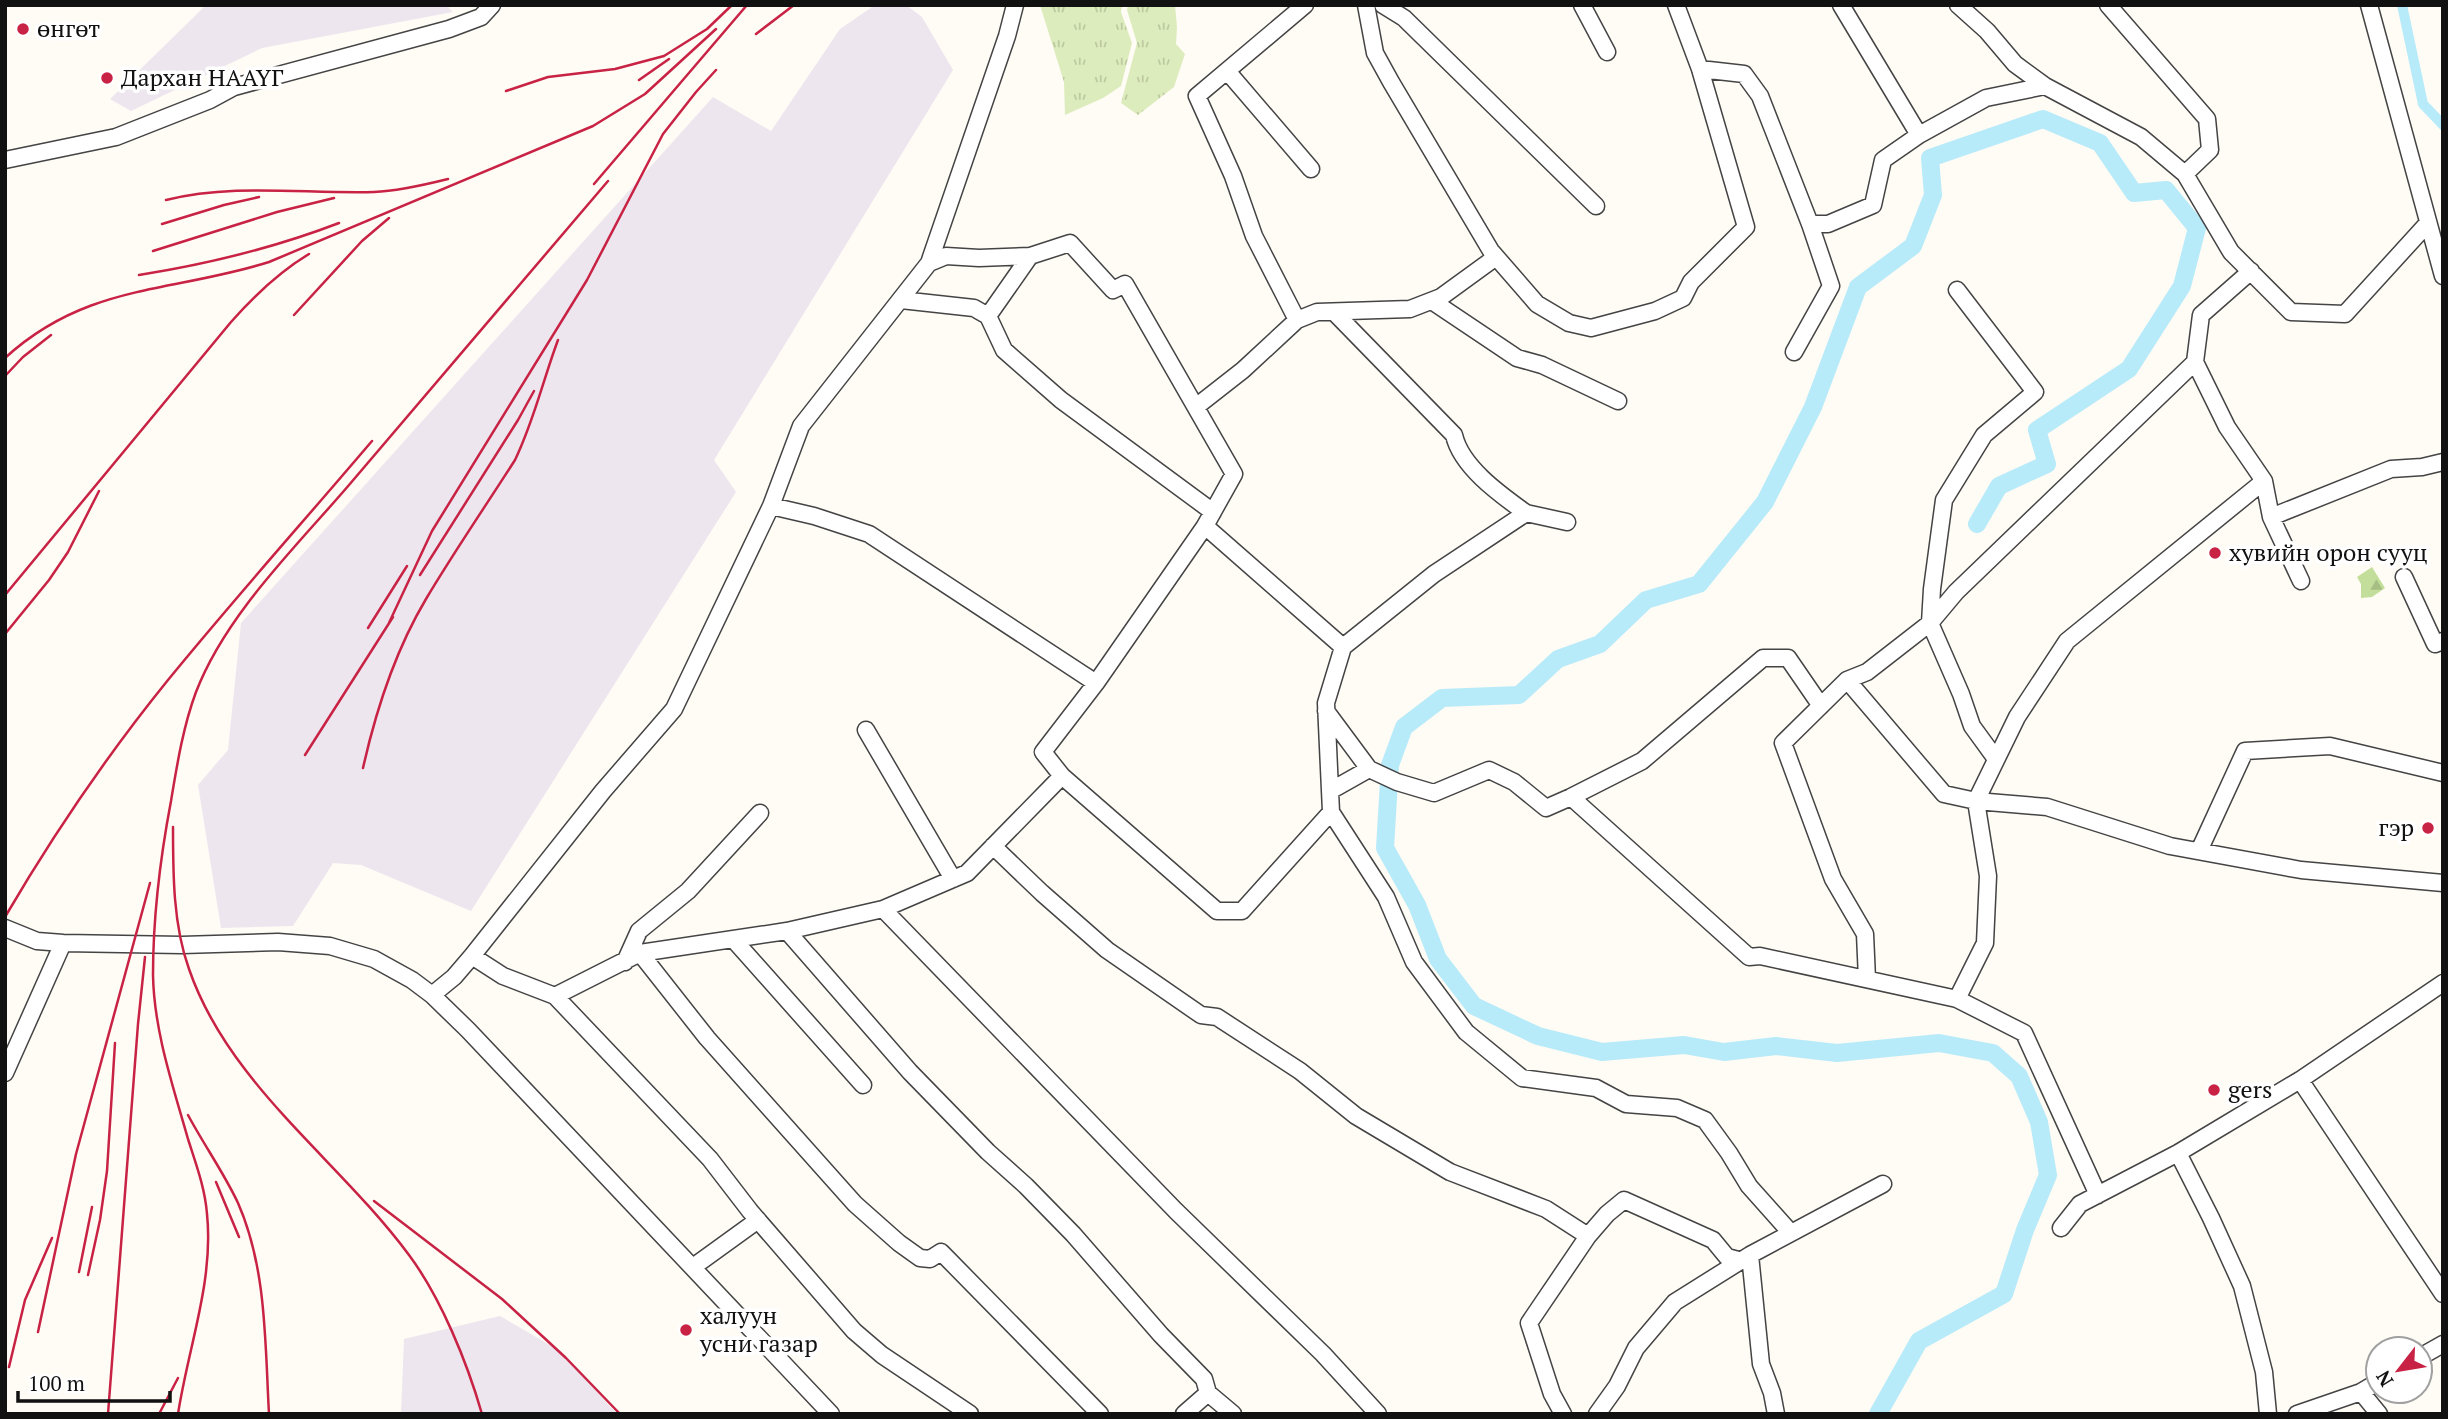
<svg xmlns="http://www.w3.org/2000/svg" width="2448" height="1419" viewBox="0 0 2448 1419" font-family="'PT Serif',serif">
<defs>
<pattern id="grass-tufts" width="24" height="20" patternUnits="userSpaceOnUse" patternTransform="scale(1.75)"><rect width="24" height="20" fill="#ddecbc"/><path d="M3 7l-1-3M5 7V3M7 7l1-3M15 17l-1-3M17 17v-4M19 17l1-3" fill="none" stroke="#bdc9a1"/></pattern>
<pattern id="forest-firs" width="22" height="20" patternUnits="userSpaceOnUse" patternTransform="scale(1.75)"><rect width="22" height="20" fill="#c3de9a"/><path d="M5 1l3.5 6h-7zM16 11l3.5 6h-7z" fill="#a6bd84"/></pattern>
</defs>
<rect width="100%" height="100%" fill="#fffbf5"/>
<!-- industrial -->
<path fill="#ede6ef" d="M206 5H446L453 12 262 48 131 111 110 99Z
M875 5H906L922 17 953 70 714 460 736 492 471 911 361 865 333 863 293 926 221 928 198 785 228 750 241 623 713 97 771 131 840 29Z
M500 1316 557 1349 617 1414H401L404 1339Z"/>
<!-- grass -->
<path fill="url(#grass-tufts)" d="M1040 5H1122L1121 12 1132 43 1121 86 1103 98 1065 115 1064 82Z
M1128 5H1175L1177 27 1176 44 1185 54 1174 87 1138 115 1121 103 1137 43 1127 10Z"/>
<!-- forest -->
<path fill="url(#forest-firs)" d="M2372 567 2385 588 2372 597 2361 598V584L2357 577Z"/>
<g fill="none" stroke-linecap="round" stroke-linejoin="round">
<!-- canal -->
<path stroke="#b7ebf9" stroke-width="10" d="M2402 5 2423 104 2443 125"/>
<!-- river -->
<path stroke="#b7ebf9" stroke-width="18" d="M1878 1414 1919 1341 2004 1294 2025 1230 2048 1175 2039 1122 2019 1076 1993 1053 1939 1043 1837 1053 1776 1046 1724 1052 1684 1045 1602 1052 1538 1036 1474 1006 1438 959 1417 905 1385 848 1390 765 1404 727 1442 698 1519 695 1558 659 1600 644 1646 600 1699 584 1765 502 1813 407 1858 287 1913 246 1933 195 1930 158 2043 119 2100 143 2134 193 2166 190 2197 228 2182 286 2129 369 2037 430 2047 464 1999 486 1977 524"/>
<!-- minor casing -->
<g stroke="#444" stroke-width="19">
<path id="minor" d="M1366 5 1375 53 1391 82 1491 251 1537 304 1569 323 1591 328 1655 311 1683 298 1691 282 1746 227 1700 69 1676 5
M1383 5 1404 18 1596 206
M1582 5 1607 52
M1841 5 1919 135
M1958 5 1987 31 2015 64 2045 86
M2108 5 2207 119 2210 150 2185 174
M2369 5 2443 276
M1700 69 1744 74 1760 96 1810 224H1828L1873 205 1883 160 1919 135 1986 98 2045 86 2141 137 2185 174 2231 252 2291 312 2345 314 2428 223
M1227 71 1311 169
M5 160 116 137 210 100 234 87 449 29 481 17 492 5
M929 263 946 256 979 258 1030 256 1070 243 1113 290 1125 284 1234 474 1205 526 1343 647 1434 574 1526 513 1567 522
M2251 271 2201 315 2195 362 2227 427 2264 481
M901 300 974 308 988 316 1030 256
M1432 301 1517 358 1542 365 1618 401
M1334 312 1454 435C1461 467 1501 495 1526 513
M988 316 1004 350 1061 400 1213 512
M1297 320 1254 236 1233 176 1197 96 1305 5
M1794 352 1831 286 1810 224
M1197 406 1243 370 1297 320 1317 312 1410 309 1441 297 1496 257
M771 506 814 516 869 534 1096 683
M2271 517 2301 581
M2404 577 2435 644 2443 641
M1847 680 1944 794 1976 801 2017 717 2067 641 2264 481 2271 517 2391 469 2422 467 2443 462
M1326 711 1369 769 1397 782 1434 793 1489 770 1514 782 1546 808 1571 797 1749 957 1760 956 1957 999
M866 730 953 879
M1996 759 1972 726 1961 694 1930 623 1956 592 2195 362
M1062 776 1217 911H1242L1331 812 1326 703 1343 647
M1330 791 1369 769
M1571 797 1642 761 1763 658H1788L1821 706
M1331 812 1386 897 1414 962 1466 1032 1522 1078 1596 1088 1626 1104 1677 1108 1705 1120 1729 1153 1749 1186 1791 1233
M993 846 1042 893 1107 950 1201 1015 1217 1017 1300 1071 1356 1116 1450 1172 1546 1209 1588 1236 1529 1323 1552 1394 1563 1414
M2199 851 2245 751 2330 746 2443 773
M883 909 1176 1211 1323 1354 1378 1414
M5 928 37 941 63 943 182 945 278 942 330 946 374 959 412 980 432 995 468 1030 831 1414
M787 931 910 1072 988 1152 1026 1186 1073 1234 1161 1335 1204 1379 1208 1393 1233 1414
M733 939 863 1085
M640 953 707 1038 855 1204 899 1243 920 1258 930 1259 941 1252 1100 1414
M472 956 503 976 555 996 640 953 787 931 883 909 967 873 1062 776 1043 752 1096 683 1205 526
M625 962 639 931 688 891 760 813
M1867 979 1865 934 1833 879 1783 743 1847 680 1867 672 1930 623 1932 589 1944 500 1984 435 2035 392 1957 290
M432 995 454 977 472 956 603 791 674 709 771 506 801 426 929 263 1007 36 1015 5
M555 996 710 1159 750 1211 854 1331 882 1355 970 1414
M5 1073 63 943
M2300 1080 2443 1294
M2178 1153 2211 1218 2242 1286 2264 1372 2268 1414
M2098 1195 2024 1033 1957 999 1985 943 1988 876 1976 801 2047 807 2170 846 2301 870 2443 883
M2061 1228 2080 1204 2178 1153 2300 1080 2443 983
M1588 1236 1607 1214 1624 1200 1713 1240 1727 1257 1742 1261
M1750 1255 1761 1364 1772 1393 1776 1414
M693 1267 758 1220
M2420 1357 2443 1344
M2361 1392 2379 1414
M1184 1414 1208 1393
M1597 1414 1617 1386 1636 1348 1675 1302 1750 1255 1883 1184
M2297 1414 2361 1392 2378 1382"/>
</g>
<!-- minor -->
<use href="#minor" stroke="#fff" stroke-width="16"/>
<!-- rail -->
<path stroke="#c82244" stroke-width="2.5" d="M756 34 794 5
M639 80 669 59
M506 91 548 77 615 69 664 56 707 29 732 5
M594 184 747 5
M166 200C234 183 304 194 374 192 399 191 424 185 448 179
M162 224 224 205 259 197
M153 251 277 212 334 198
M139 275C208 264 274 248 339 223
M294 315 362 241 389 218
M5 358C87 283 171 293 269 262L593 126 645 94 716 29
M5 376 23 357 51 335
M420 575 518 420 534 391
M5 595 231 322C254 296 279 272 309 254
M388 625 432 531 587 280 663 134 696 92 716 70
M368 628 407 566
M5 634 49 580 68 552 99 491
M305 755 393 617
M363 768C376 710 395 651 426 599 454 552 485 507 515 460 534 421 543 380 558 340
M173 827C173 873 173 925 189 969 229 1085 338 1159 409 1255 441 1298 467 1362 482 1414
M5 917C53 835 108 754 168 680 234 599 304 521 372 441
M188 1115C204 1145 224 1173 238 1203 267 1269 265 1344 269 1414
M216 1182 239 1237
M374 1201 502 1299 566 1358 620 1414
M79 1272 92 1207
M88 1275 100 1220 107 1171 115 1043
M38 1332 76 1154 150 883
M9 1367 25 1300 52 1238
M108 1414 138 1024 145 957
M159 1414 178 1378
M178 1414C188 1348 214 1281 207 1214 205 1188 196 1164 188 1139 173 1086 154 1031 153 975 153 916 160 859 171 801 177 765 183 727 196 692 226 614 296 547 349 485 435 383 522 282 608 181"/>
</g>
<!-- markers -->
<g fill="#c82244" stroke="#fff" stroke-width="2.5">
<circle cx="23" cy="29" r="7"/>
<circle cx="107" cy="78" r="7"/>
<circle cx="2215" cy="553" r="7"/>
<circle cx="2428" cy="828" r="7"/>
<circle cx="2214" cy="1090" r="7"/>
<circle cx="686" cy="1330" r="7"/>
</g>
<g text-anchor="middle" stroke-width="7" stroke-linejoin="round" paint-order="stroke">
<!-- poi labels -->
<g font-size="24" fill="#111" stroke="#fff" text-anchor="start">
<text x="37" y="37">өнгөт</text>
<text x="121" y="86">Дархан НААҮГ</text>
<text x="2229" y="561">хувийн орон сууц</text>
<text x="2414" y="836" text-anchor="end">гэр</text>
<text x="2228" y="1098">gers</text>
<text x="700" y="1324">халуун<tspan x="700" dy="28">усни газар</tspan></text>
</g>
</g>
<!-- border -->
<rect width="2448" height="1419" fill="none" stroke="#111111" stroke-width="14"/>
<!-- north arrow -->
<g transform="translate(2399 1370) rotate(239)"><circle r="33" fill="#ffffff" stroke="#a0a0a0" stroke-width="2"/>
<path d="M0-5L12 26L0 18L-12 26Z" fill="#c82244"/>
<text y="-10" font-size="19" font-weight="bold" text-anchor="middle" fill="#111111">N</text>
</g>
<!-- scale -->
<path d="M18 1391v10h152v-10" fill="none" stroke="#111111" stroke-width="3.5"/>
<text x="28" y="1391" font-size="21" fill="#111111" stroke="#ffffff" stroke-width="5" paint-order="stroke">100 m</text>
</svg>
